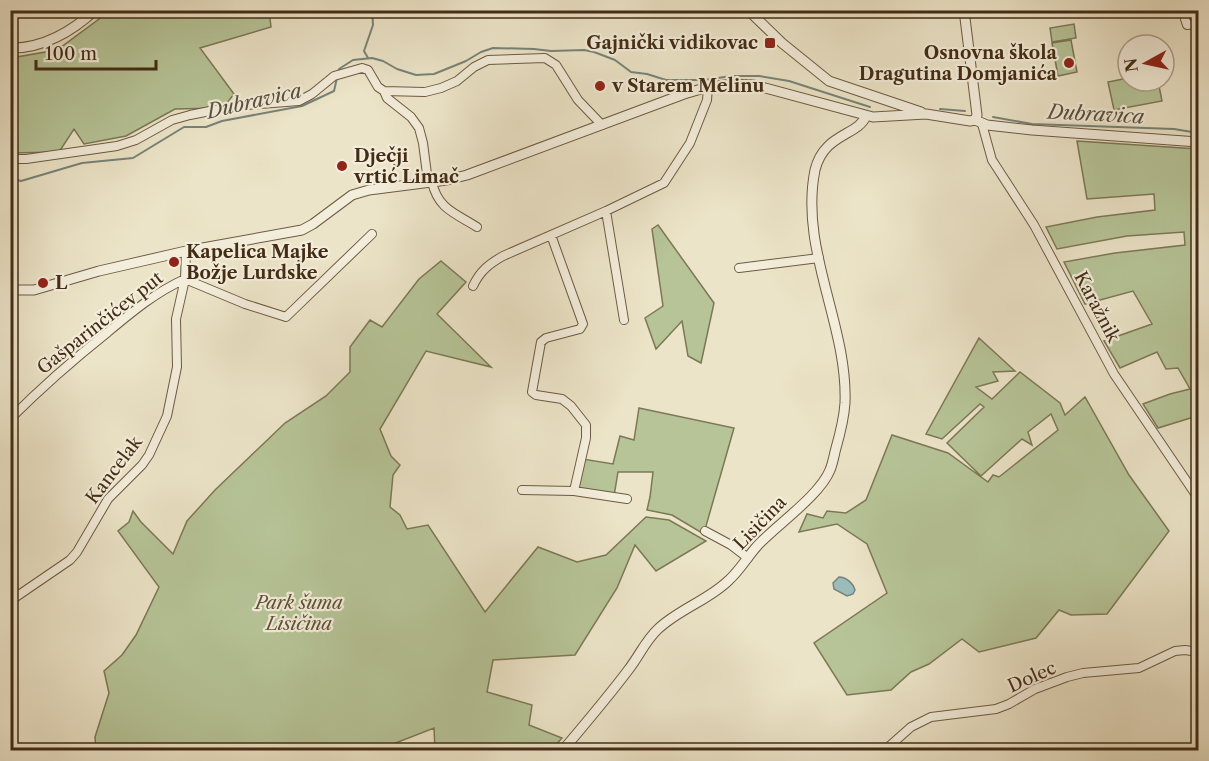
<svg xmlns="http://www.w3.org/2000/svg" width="1209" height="761" viewBox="0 0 1209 761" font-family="'Libre Caslon Text',serif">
<rect width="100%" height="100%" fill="#ece4c8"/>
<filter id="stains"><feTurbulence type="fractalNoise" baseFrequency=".00333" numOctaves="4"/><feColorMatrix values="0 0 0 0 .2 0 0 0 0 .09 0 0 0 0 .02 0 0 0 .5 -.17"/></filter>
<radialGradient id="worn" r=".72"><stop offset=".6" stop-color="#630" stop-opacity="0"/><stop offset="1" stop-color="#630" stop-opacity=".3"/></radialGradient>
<!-- green -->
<path fill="#b6c497" stroke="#7c7856" stroke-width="1.5" d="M110 11H269L271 27 200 48 234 94 223 108 175 109 126 136 84 144 74 129 59 152 11 153V58L57 50Z
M1074 24 1076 38 1052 42 1050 28Z
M1071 40 1077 72 1058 76 1052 43Z
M1128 78V81H1158L1162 101 1114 110 1108 82Z
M1077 141 1198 149V418L1197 416 1158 428 1143 404 1170 394 1190 389 1178 368 1166 369 1157 352 1120 368 1104 341 1152 324 1133 291 1085 304 1064 262 1115 253 1185 245 1184 232 1127 236 1057 249 1046 227 1097 217 1155 210 1154 194 1087 199Z
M658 225 714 303 701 363 688 356 682 321 656 349 645 318 663 306 652 229Z
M441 261 466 282 437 314 491 367 426 351 380 429 391 456 400 465 393 475 390 507 400 515 407 529 428 525 485 612 538 547 577 562 606 555 646 517 669 520 706 541 656 571 635 545 617 588 575 655 493 660 487 692 532 705 529 725 562 738 551 750H435L434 728 393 744 368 750H96L95 737 109 693 104 671 122 655 136 635 159 587 118 531 129 522 133 511 141 522 173 554 187 521 215 490 285 423 326 396 350 372V347L370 320 382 327 419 279Z
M979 338 1015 371 993 372 998 381 976 387 992 399 1020 372 1060 403 1065 415 1085 397 1129 475 1169 531 1107 614 1071 615 1059 610 1036 638 979 652 962 639 929 664 911 672 891 690 847 695 814 643 887 593 867 544 837 524 799 532 807 514 823 518 827 511 846 513 866 500 892 435 948 453 988 482 993 475 999 477 1058 430 1051 414 1028 432 1032 445 1022 439 981 476 947 443 984 407 980 404 942 439 926 434Z
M639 408 734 428 706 526 702 533 672 515 647 510 650 497 653 472H618L614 496 578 494 583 459 613 464 620 436 634 440Z"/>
<!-- water -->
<path fill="#9abdbc" stroke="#778379" stroke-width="1.5" d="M839 577C846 577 853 583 855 590L853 594 847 596 834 589 833 583Z"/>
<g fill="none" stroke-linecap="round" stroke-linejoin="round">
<!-- stream -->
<path stroke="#778379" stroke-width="2" d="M368 58 364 51 373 25 372 10
M940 109 965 111
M993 117 1032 124 1174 129 1198 133
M10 178 21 181 82 163 133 158 184 127H206L222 121 302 106 334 91 339 69 353 60 372 58 383 61 397 69 416 75 434 74 466 61 481 52 493 48 534 49 551 51 584 50 594 52 615 60 631 72 647 74 666 80H705L731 76H759L789 81 870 107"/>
<!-- minor casing -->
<g stroke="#6d5a42" stroke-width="10">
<path id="minor" d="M1182 10 1187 25 1198 24
M384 91 425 92 441 88 457 81 474 67 488 60 545 58 556 65 578 100 602 125
M982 124 992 160 1034 225 1114 374 1198 498
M10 159H26L117 146 136 140 172 120 190 115 235 106 299 101 312 94 334 76 362 68 368 70 378 87 384 91 387 98 411 117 419 128 423 143 428 182
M432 182C438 209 455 213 477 227
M606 211 624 320
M551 235 583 324 580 329 546 338 541 342 532 392 536 395 562 399 571 406 586 425V438L574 491
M739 268 819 258
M473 286C480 271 489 264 503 256L606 211 664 183 690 143 707 100 708 87
M10 419C42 387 74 359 108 332 132 312 156 292 185 279L245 304 286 317 372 234
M522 490 574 491 627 499
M705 531 731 545 748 558
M10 601 70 560 77 552 108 499 142 465 149 455 167 416 177 367 176 319 185 279 186 251
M885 750 911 727 931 717 996 709 1009 704 1035 689 1067 677 1083 673 1139 668 1175 651 1185 650 1198 652"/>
</g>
<!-- tertiary casing -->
<g stroke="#6d5a42" stroke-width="11">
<path id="tertiary" d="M748 10 782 43 829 81 921 112
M964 10 977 115 975 120
M10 48C42 49 73 31 95 10
M10 290H34L99 271 186 251 302 230 313 224 352 195 369 190 447 180 467 175 684 94 708 87 733 84 754 85 873 117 926 114 970 121 975 120 987 125 1032 130 1198 142
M563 750C585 724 608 697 629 669 639 656 646 640 658 629 679 609 709 600 729 580 740 570 748 556 758 545 778 524 820 495 830 470 833 463 834 455 836 448 840 434 844 418 845 403 848 325 799 249 815 170 824 133 858 136 866 116"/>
</g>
<!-- minor -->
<use href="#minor" stroke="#f3eddb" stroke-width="8"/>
<!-- tertiary -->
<use href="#tertiary" stroke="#f3eddb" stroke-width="9"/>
</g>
<!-- markers -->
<g fill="#8f2418" stroke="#f3eddb" stroke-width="2">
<rect x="764" y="37" width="12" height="12" rx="3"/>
<circle cx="1069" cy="63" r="6"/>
<circle cx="600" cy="86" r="6"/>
<circle cx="342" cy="166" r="6"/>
<circle cx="174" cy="262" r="6"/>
<circle cx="43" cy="283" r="6"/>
</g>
<g text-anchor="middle" stroke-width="4.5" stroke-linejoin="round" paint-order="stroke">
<!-- poi labels -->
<g font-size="18" font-weight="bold" fill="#432c15" stroke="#f3eddb" text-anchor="start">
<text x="758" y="49" text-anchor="end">Gajnički vidikovac</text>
<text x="1057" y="59" text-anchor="end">Osnovna škola<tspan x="1057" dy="21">Dragutina Domjanića</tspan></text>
<text x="612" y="92">v Starem Melinu</text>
<text x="354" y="162">Dječji<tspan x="354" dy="21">vrtić Limač</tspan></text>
<text x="186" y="258">Kapelica Majke<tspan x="186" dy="21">Božje Lurdske</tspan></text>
<text x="55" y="289">L</text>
</g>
<!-- street labels -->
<g font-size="18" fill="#432c15" stroke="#f3eddb">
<text transform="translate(1097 307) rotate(62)" y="6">Karažnik</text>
<text transform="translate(100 323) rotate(-38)" y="6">Gašparinčićev put</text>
<text transform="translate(114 470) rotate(-53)" y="6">Kancelak</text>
<text transform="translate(760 523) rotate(-46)" y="6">Lisičina</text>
<text transform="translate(1032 677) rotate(-24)" y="6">Dolec</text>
</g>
<!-- park labels -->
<g font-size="18" font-style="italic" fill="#605236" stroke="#f3eddb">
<text x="299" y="609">Park šuma<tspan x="299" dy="21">Lisičina</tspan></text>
</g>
<!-- water labels -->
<g font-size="20" font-style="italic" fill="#59503f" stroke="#f3eddb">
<text transform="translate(254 101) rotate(-13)" y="7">Dubravica</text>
<text transform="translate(1096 114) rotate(3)" y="7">Dubravica</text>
</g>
</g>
<!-- margin -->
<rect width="1209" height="761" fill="none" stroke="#ece4c8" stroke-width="36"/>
<rect x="12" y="12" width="1185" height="737" fill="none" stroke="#432c15" stroke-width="3"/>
<rect x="18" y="18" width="1173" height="725" fill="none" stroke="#432c15" stroke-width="1.5"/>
<!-- north arrow -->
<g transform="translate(1146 63) rotate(262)"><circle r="28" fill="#f3eddb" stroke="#ada08c" stroke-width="1.5"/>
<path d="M0-4.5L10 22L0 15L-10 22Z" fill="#8f2418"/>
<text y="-9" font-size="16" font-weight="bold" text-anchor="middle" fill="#432c15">N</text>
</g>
<!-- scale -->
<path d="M36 60v9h120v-9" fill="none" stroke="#432c15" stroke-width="3"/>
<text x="45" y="60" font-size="18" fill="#432c15" stroke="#f3eddb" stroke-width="4.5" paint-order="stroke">100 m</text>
<rect width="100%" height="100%" filter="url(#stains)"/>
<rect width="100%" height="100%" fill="url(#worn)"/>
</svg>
